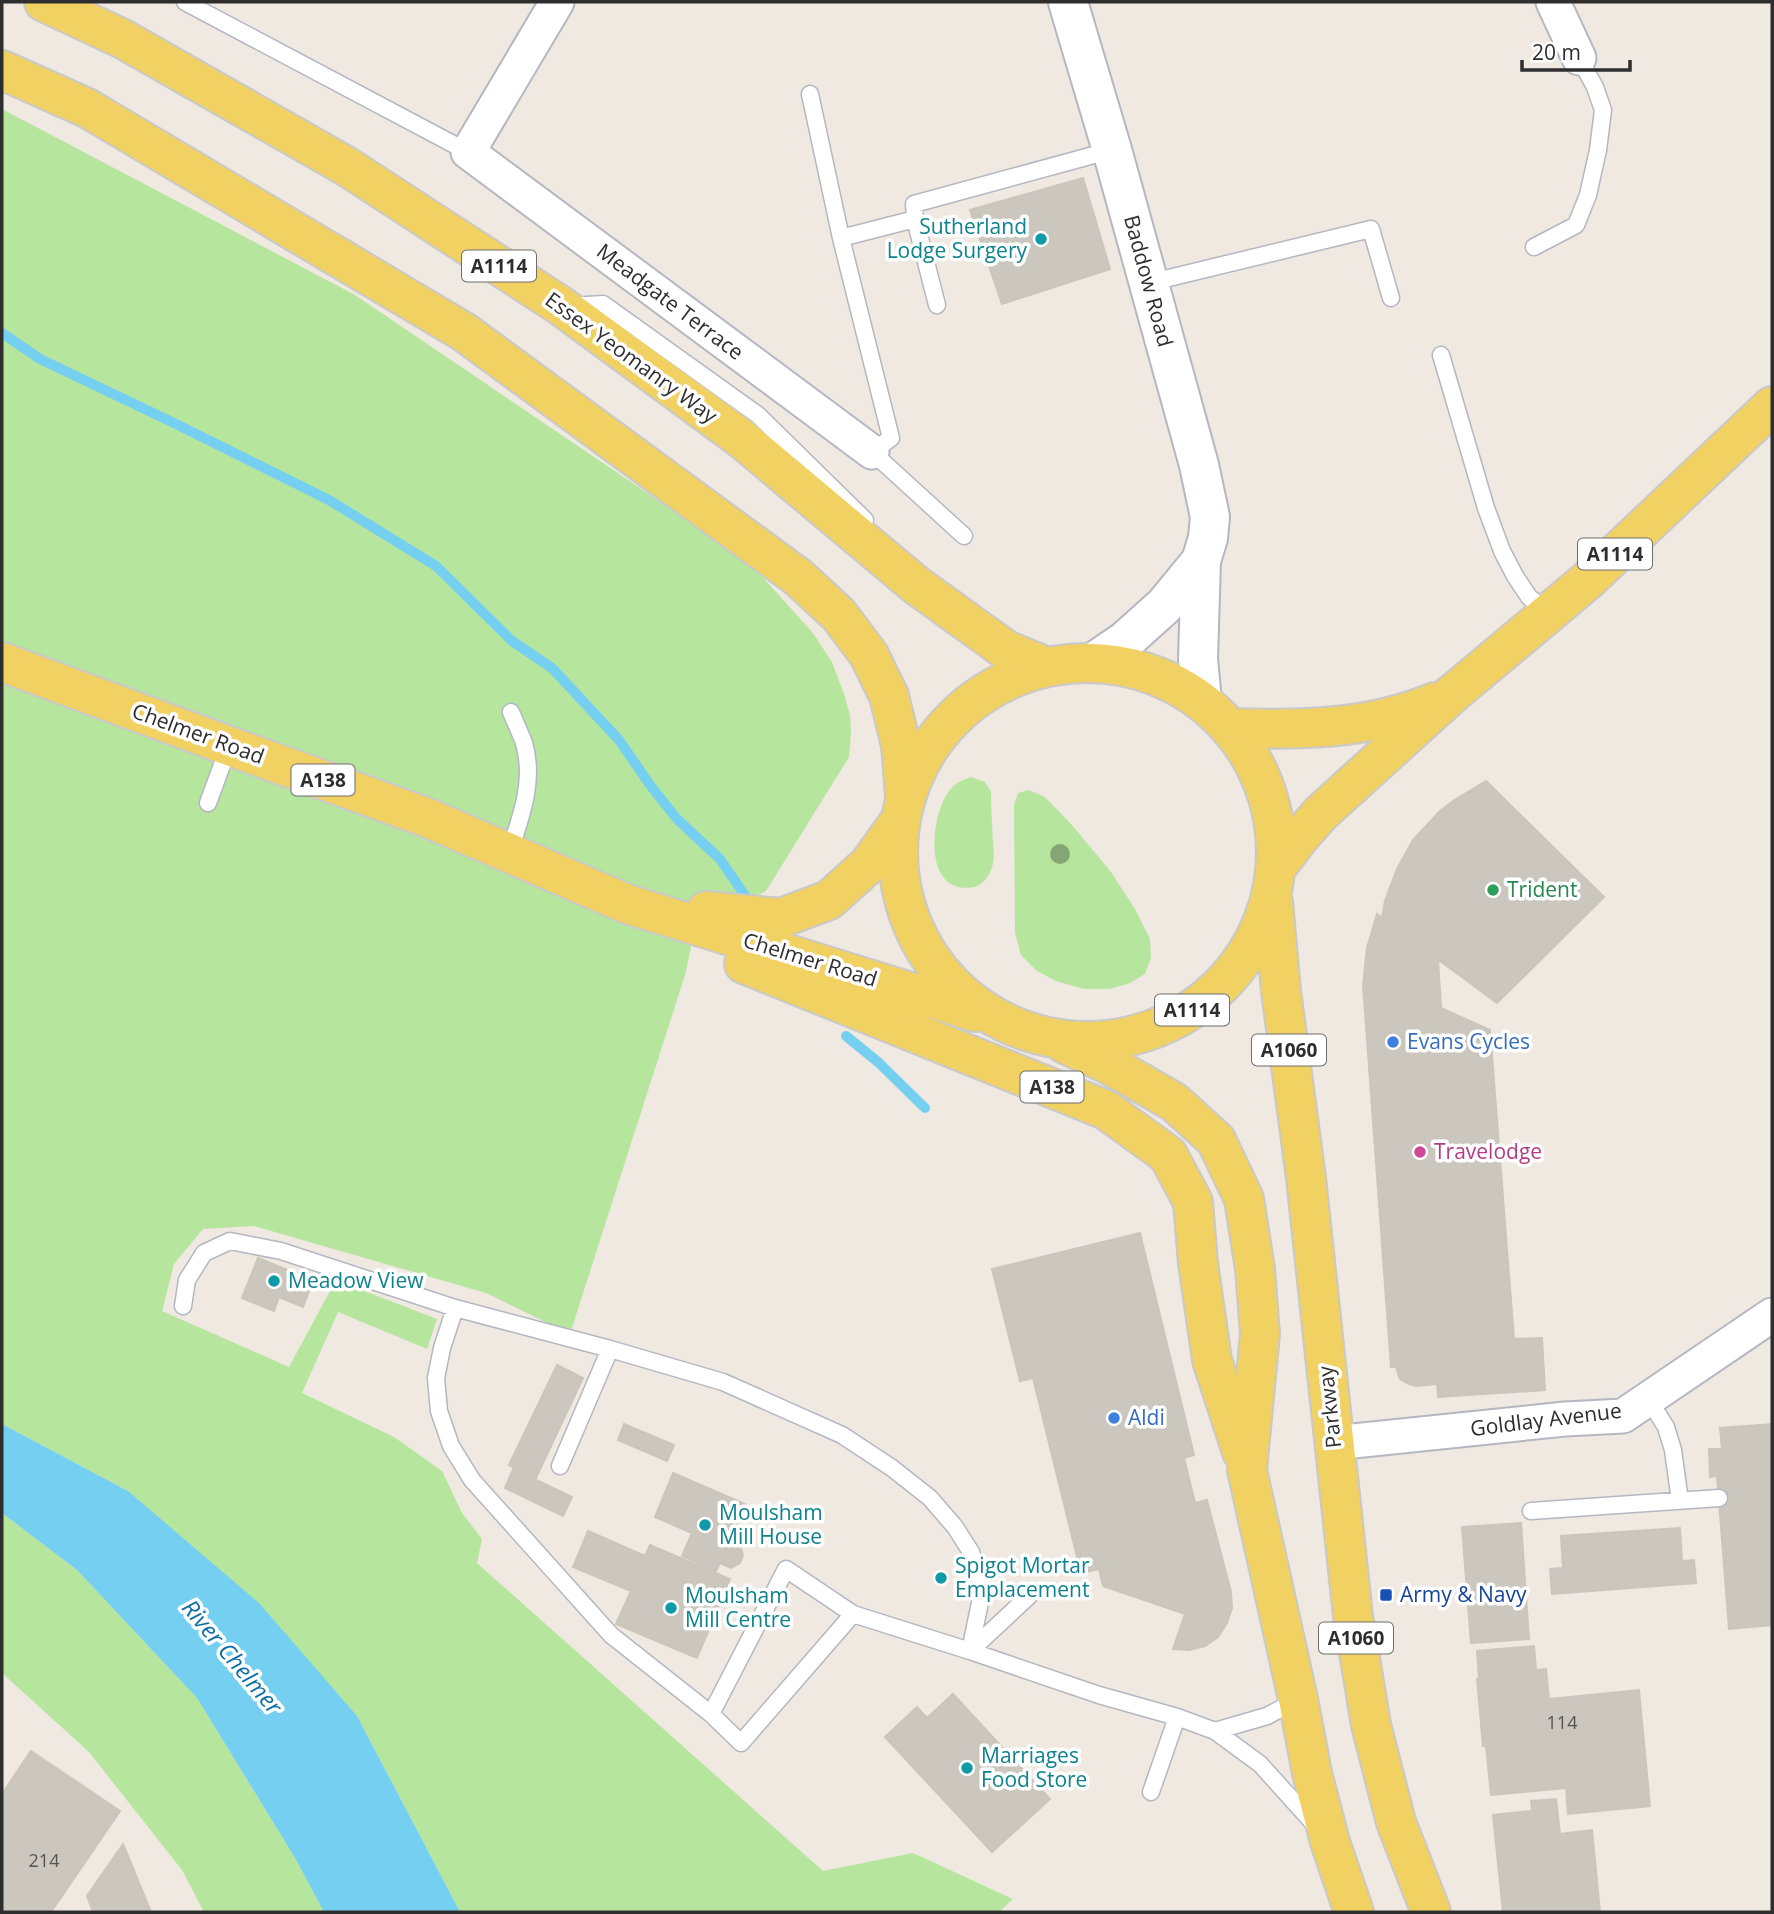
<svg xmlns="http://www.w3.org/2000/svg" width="1774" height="1914" viewBox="0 0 1774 1914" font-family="'Open Sans',sans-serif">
<rect width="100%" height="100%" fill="#efe9e1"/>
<!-- green -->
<path fill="#b6e59e" d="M2 109 355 295 749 562 813 633 832 662 844 694 850 715 851 733 849 757 766 891 748 900 702 895 685 975 570 1334 486 1293 254 1226 203 1229 174 1264 162 1311 289 1367 336 1280 437 1319 427 1349 338 1312 302 1393 394 1437 442 1471 462 1513 482 1539 477 1563 823 1871 913 1853 1013 1899 999 1912H460L357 1716 128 1491 2 1424Z
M971 777 985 782 991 792C991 808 992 825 993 841 993 848 995 856 993 863 992 872 984 885 974 887 923 897 929 818 949 791 955 783 962 780 971 777Z
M1029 790 1045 797 1072 825 1111 872 1135 909 1150 939 1151 957 1145 974 1130 983 1110 989H1084L1056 981 1037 971 1021 955 1015 933 1014 805 1018 793Z
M2 1513 77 1570 197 1698 295 1858 324 1912H204L182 1870 89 1752 2 1673Z"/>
<!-- water -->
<path fill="#75cff0" d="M2 1424 128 1491 259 1603 357 1716 460 1912H324L295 1858 197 1698 77 1570 2 1513Z"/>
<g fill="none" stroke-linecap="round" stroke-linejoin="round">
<!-- stream -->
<path stroke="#75cff0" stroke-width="10" d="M2 333 40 359 174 423 329 500 436 566 512 641 552 668 619 740 650 785 677 819 720 859 748 900
M846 1036 878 1062 925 1108"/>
</g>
<!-- building -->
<path fill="#cbc7bf" stroke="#cbc5ba" stroke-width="2" d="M1083 178 1110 269 1002 304 970 210Z
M1486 781 1604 897 1497 1003 1438 959 1441 1008 1490 1030 1514 1339 1542 1338 1545 1390 1438 1397 1437 1384 1415 1386 1407 1383 1400 1379 1396 1367H1391L1363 985 1367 948 1377 914 1382 918 1385 901 1397 869 1413 840 1439 812 1453 801Z
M1486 781 1604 897 1497 1003 1382 918 1385 901 1397 869 1413 840 1439 812 1453 801Z
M1140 1233 1194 1455 1184 1458 1195 1503 1207 1500 1231 1592 1232 1608 1227 1623 1218 1637 1205 1646 1189 1650 1173 1649 1185 1614 1103 1586 1099 1569 1081 1573 1033 1378 1020 1381 992 1269Z
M258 1258 290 1271 287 1276 311 1286 303 1307 279 1297 274 1311 242 1298Z
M557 1365 583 1378 536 1478 509 1465Z
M624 1424 674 1445 667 1461 618 1440Z
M1772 1424V1625L1729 1629 1717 1476 1710 1477 1709 1449H1722L1720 1428Z
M513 1469 572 1497 563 1516 505 1488Z
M673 1473 745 1504 730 1541 740 1545 743 1555 740 1563 731 1568 720 1563 716 1571 682 1556 692 1533 655 1517Z
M1521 1523 1529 1639 1471 1643 1462 1527Z
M1680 1528 1682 1561 1694 1560 1696 1583 1552 1594 1550 1569 1563 1568 1561 1536Z
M588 1531 645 1556 650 1545 730 1579 697 1658 616 1624 631 1591 573 1567Z
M1534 1646 1536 1670 1546 1669 1549 1699 1639 1690 1650 1806 1568 1814 1566 1788 1491 1795 1486 1746H1483L1477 1679H1479L1477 1651Z
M953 1694 1050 1799 992 1852 885 1737 917 1707 927 1718Z
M31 1751 120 1811 51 1912H2V1794Z
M1556 1799 1560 1834 1592 1830 1600 1912H1503L1493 1815 1532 1811 1531 1801Z
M123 1844 151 1912H93L87 1896Z"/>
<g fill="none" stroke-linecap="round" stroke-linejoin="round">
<!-- lane casing -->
<g stroke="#b4b7c1" stroke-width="19">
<path id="lane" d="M185 2 468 152
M810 94 841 238 891 438 872 452 964 536
M841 238 915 219
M1534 247 1576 225 1588 195 1598 150 1603 110 1595 87 1579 58
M1148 283 1371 229 1391 298
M937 305 915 219 914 204 1112 150
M571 306 603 304 758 415 865 520
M1441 355 1486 508 1502 551 1515 576 1529 597 1549 613
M208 803 229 746
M509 853C521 817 535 781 524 743 520 732 515 722 511 712
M183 1306 187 1280 204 1253 230 1241 281 1251 455 1308 610 1349 723 1382 842 1435 892 1468 930 1498 955 1527 971 1552 983 1588 970 1651
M455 1308 442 1348 436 1378 439 1411 451 1446 472 1480 611 1635 711 1714
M1649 1400 1666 1427 1673 1450 1680 1501
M560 1466 610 1349
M1531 1511 1719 1498
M853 1614 741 1743 711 1714 786 1569 853 1614 970 1651 1099 1695 1177 1717
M970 1651 1029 1596
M1215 1731 1267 1716 1297 1700
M1151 1792 1177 1717 1215 1731 1260 1764 1314 1824"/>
</g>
<!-- street casing -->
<g stroke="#b4b7c1" stroke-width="37">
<path id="street" d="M557 2 468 152 872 452
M1553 2 1579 58
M1334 1443 1565 1419 1623 1416 1772 1315"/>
</g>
<!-- secondary casing -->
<g stroke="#b4b7c1" stroke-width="42">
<path id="secondary" d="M1068 2 1112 150 1199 465 1210 517 1208 538 1201 561 1198 659 1202 701
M1094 662 1125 641 1164 606 1201 561"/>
</g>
<!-- primary casing -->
<g stroke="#c9c9c9" stroke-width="42">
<path id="primary" d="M44 2 123 39 346 166 561 306 742 439 916 585 1006 650 1047 667
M2 70 87 108 464 332 798 577 839 615 869 655 889 696 901 745 905 797
M2 662 229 746 428 818 627 904 975 1012
M898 852a189 189 0 1 1 378 0a189 189 0 1 1-378 0Z
M1231 728C1302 730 1367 730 1435 702
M1276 868 1299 838 1321 813 1451 695 1588 580 1772 406
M1273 902 1281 991 1306 1178 1353 1616 1371 1725 1396 1822 1431 1912
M706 911 781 918 829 900 869 864 899 822
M744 964 1106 1110 1168 1155 1193 1202 1198 1263 1212 1360 1242 1452
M1065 1044 1108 1064 1174 1102 1216 1140 1244 1199 1255 1269 1260 1334 1247 1470 1298 1699 1312 1773 1330 1842 1354 1912"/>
</g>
<!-- lane -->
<use href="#lane" stroke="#fff" stroke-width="16"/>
<!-- street -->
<use href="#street" stroke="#fff" stroke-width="33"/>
<!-- secondary -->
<use href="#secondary" stroke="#fff" stroke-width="38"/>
<!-- primary -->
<use href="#primary" stroke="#f2d163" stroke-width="38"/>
</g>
<!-- trees -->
<circle fill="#84a574" cx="1060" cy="854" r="10"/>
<!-- markers -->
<g fill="#0f9aa8" stroke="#fff" stroke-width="2.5">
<circle cx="1041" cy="239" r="7"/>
<circle cx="274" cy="1281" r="7"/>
<circle cx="705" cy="1525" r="7"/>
<circle cx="941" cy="1578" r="7"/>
<circle cx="671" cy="1608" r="7"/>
<circle cx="967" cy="1768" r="7"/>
</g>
<circle fill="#2e9e5b" stroke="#fff" stroke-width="2.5" cx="1493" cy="890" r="7"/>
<g fill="#3f7fe0" stroke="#fff" stroke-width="2.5">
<circle cx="1393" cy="1042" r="7"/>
<circle cx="1114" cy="1418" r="7"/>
</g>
<circle fill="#d1479c" stroke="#fff" stroke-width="2.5" cx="1420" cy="1152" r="7"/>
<rect fill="#1a4fb4" stroke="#fff" stroke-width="2.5" x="1379" y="1588" width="14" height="14" rx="3.5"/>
<g text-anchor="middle" stroke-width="7" stroke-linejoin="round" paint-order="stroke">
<!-- number labels -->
<g font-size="18" fill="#555452">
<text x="1562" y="1729">114</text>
<text x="44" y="1867">214</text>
</g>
<!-- shield labels -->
<g fill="#fff" stroke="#6d6d6d" stroke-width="2">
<rect x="462" y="250.5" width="74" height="31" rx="5"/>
<rect x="1578" y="538.5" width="74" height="31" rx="5"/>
<rect x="291.5" y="764.5" width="63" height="31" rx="5"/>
<rect x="1155" y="994.5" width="74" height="31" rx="5"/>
<rect x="1252" y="1034.5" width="74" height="31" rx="5"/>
<rect x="1020.5" y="1071.5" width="63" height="31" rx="5"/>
<rect x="1319" y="1622.5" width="74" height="31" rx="5"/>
</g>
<g font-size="19" font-weight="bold" fill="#2e2e2e">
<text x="499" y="273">A1114</text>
<text x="1615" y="561">A1114</text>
<text x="323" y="787">A138</text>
<text x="1192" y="1017">A1114</text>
<text x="1289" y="1057">A1060</text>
<text x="1052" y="1094">A138</text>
<text x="1356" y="1645">A1060</text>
</g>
<!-- culture labels -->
<g font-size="21" fill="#0d838f" stroke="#fff" text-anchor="start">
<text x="1027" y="234" text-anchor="end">Sutherland<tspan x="1027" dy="24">Lodge Surgery</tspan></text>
<text x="288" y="1288">Meadow View</text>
<text x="719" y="1520">Moulsham<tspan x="719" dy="24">Mill House</tspan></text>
<text x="955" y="1573">Spigot Mortar<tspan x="955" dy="24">Emplacement</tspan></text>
<text x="685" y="1603">Moulsham<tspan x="685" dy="24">Mill Centre</tspan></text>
<text x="981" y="1763">Marriages<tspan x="981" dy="24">Food Store</tspan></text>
</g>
<!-- street labels -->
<g font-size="21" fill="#2e2e2e" stroke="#fff">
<text transform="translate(1148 281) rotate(75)" y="7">Baddow Road</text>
<text transform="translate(670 302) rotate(37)" y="7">Meadgate Terrace</text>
<text transform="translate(631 358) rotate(36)" y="7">Essex Yeomanry Way</text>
<text transform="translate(198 734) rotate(20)" y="7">Chelmer Road</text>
<text transform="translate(810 960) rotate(17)" y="7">Chelmer Road</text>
<text transform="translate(1330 1407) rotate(-96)" y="7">Parkway</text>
<text transform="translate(1546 1420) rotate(-7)" y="7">Goldlay Avenue</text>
</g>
<!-- leisure labels -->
<g font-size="21" fill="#27864d" stroke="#fff" text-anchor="start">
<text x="1507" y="897">Trident</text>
</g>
<!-- shop labels -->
<g font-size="21" fill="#366cbe" stroke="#fff" text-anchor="start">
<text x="1407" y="1049">Evans Cycles</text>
<text x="1128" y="1425">Aldi</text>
</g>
<!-- hotel labels -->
<g font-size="21" fill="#b23c85" stroke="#fff" text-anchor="start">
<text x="1434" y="1159">Travelodge</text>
</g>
<!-- transit labels -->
<g font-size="21" fill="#164399" stroke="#fff" text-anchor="start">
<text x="1400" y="1602">Army &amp; Navy</text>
</g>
<!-- water labels -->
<g font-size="23" font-style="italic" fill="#0d6fa3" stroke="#fff">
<text transform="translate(232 1657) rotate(50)" y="8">River Chelmer</text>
</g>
</g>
<!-- border -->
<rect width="1774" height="1914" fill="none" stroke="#2e2e2e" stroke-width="7"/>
<!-- scale -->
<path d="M1522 60v10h108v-10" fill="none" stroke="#2e2e2e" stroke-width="3.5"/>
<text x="1532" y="60" font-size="21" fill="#2e2e2e" stroke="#ffffff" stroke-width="5" paint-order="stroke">20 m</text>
</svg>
